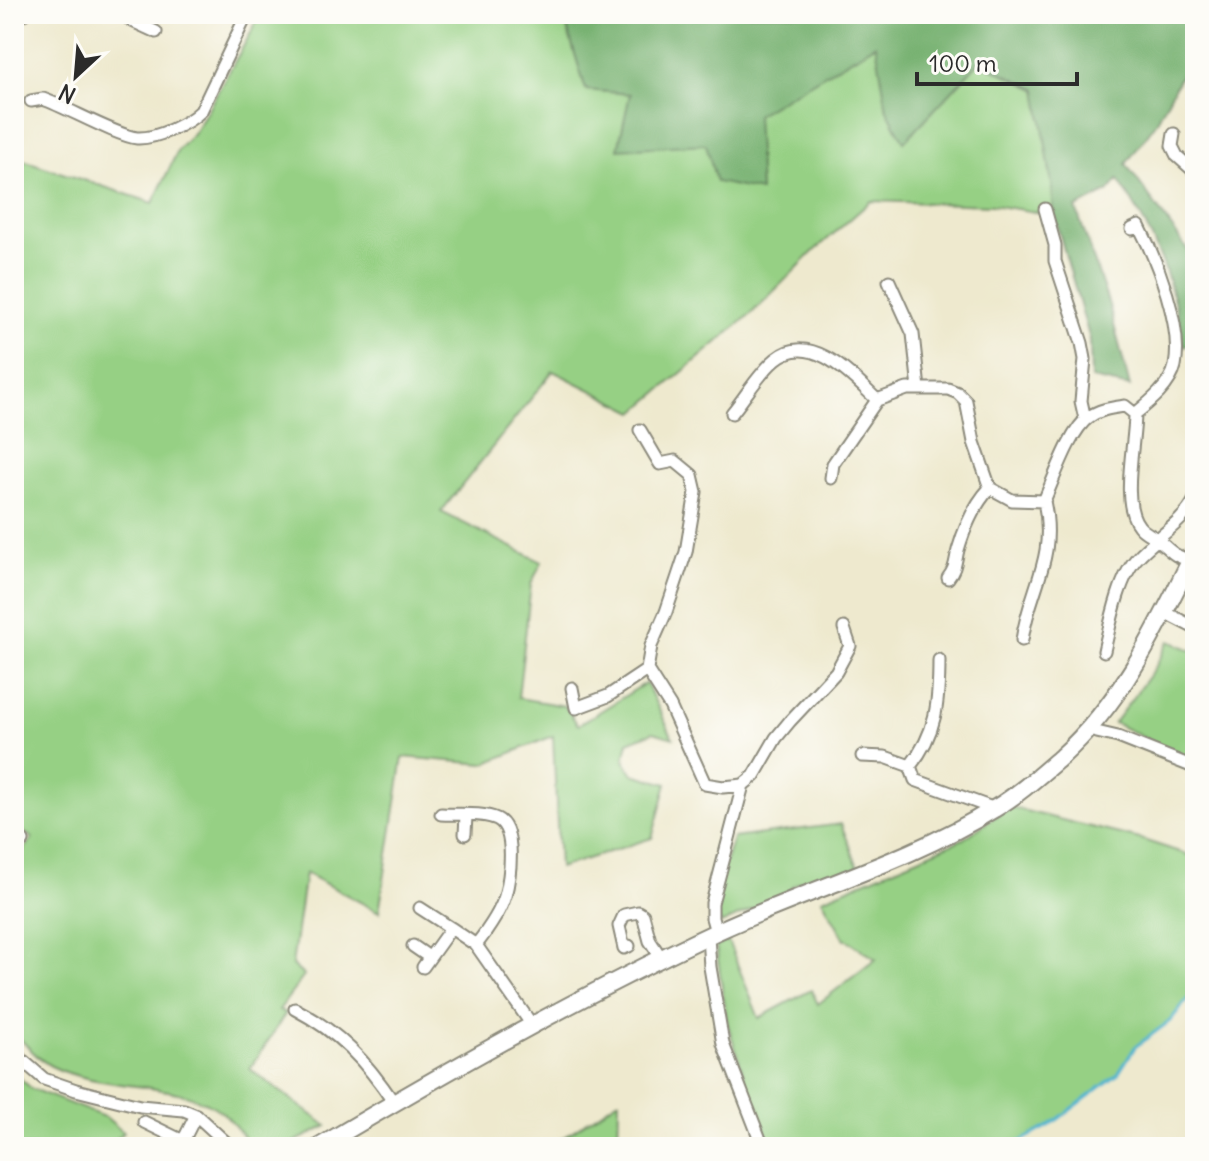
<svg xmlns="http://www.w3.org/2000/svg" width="1209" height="1161" viewBox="0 0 1209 1161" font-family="Delius,sans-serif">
<rect width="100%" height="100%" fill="#fdfcf7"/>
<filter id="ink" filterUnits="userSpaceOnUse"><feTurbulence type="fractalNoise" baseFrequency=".0125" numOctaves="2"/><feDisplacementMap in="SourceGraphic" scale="16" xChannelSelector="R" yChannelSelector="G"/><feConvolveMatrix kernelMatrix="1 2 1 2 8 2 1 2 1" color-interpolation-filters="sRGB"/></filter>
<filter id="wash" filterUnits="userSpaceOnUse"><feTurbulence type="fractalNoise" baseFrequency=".006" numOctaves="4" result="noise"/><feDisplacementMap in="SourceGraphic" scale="32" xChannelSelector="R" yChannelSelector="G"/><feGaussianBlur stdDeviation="1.8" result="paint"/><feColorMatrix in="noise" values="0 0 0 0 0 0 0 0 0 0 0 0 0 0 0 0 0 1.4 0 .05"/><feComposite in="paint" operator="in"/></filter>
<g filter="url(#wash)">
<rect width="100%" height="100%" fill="#eee9ce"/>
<!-- green -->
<path fill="#96d084" stroke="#607e58" stroke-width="2" d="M258 14H563L586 90 630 93 706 144 760 190 755 115 877 44 887 110 979 62 1038 90 1052 184 1054 215 992 205 871 201 814 251 752 313 635 412 553 371 441 512 542 562 531 584 518 698 565 706 578 725 646 683 673 738 653 732 628 742 624 760 633 774 667 784 652 838 559 868 553 736 484 764 403 757 379 912 305 873 292 965 304 976 279 1010 286 1013 250 1069 327 1126 284 1147H251C242 1136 234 1122 223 1113 177 1078 106 1093 51 1066 37 1059 25 1043 14 1033V864L32 838 14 825V157L153 203 178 150 196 130 253 29Z
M1169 641 1195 651V763L1114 723 1156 666Z
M1009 807 1140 839 1195 857V990L1170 1021 1135 1047 1118 1074 1049 1126 1010 1147H772L750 1094 727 1022 716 946 728 941 759 1018 811 990 818 1004 876 959 844 938 822 899 963 839Z
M841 824 858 867 814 884 806 879 792 886 788 894 721 924C708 900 726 863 733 838Z
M14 1073 32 1089 107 1118 123 1132 110 1147H14Z
M619 1100 618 1146 630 1147H549Z"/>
<!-- forest -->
<path fill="#78b272" stroke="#526e4e" stroke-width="2" d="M563 14H1193L1188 62 1156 123 1126 164 1195 260V345L1183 346C1173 280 1156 235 1118 180L1108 192 1076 208 1109 305 1130 387 1091 379 1090 340 1054 215 1052 184 1037 89 979 62 904 142 887 110 876 44 756 115 760 191 716 182 706 144 618 149 630 94 586 90Z"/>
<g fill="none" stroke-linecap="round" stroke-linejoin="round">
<!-- stream -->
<path stroke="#52b5d1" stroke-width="3" d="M1010 1147 1049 1126 1118 1074 1135 1047 1170 1021 1195 990"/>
</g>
</g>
<g filter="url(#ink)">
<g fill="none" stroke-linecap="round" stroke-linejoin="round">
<!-- street casing -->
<g stroke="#8c8a7c" stroke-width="15">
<path id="street" d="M14 18 24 14
M130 20 156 32
M145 27 151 14
M31 101 43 99C66 107 117 136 137 138 156 139 188 124 201 111L247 14
M1174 134 1172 146 1177 156 1195 172
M1045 209 1055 245V261L1082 343 1085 359 1081 401 1085 419
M1132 229 1139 226C1157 261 1183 326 1175 366 1171 385 1150 402 1135 414
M919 389H948L958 393 966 401 974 442 990 488C974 505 965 526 958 550 955 562 956 568 948 578
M877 400 907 389H919L913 334 889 281
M732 413C746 396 759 373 776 359 811 330 853 377 877 400L833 464 831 478
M640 430 660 464 675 461 692 475 696 492 686 552 666 612 651 646 647 670 670 706 705 784 723 787 743 785 712 903V918L716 932
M990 488 1012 500 1044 501C1057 560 1030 586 1022 640
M1044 501C1054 479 1070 430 1089 417 1100 409 1112 408 1125 406L1135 414C1135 444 1120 503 1139 526 1144 533 1153 535 1159 541 1171 551 1174 557 1191 560
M1166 613 1195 628
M1104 651C1110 625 1119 576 1138 557 1156 537 1183 524 1195 499
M939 660C939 701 937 733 910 766L915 780 995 809
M572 688 576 708 608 696 647 670
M1088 730 1118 737 1191 766
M862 756 885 757 910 766
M743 785 754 776 776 738 790 721 836 672 850 646 844 628
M441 814C457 815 482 812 497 819 517 829 510 878 505 896 500 913 487 931 476 945
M465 834 466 816
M14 835 23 841
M420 908 451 928 423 967
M451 928 476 945 532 1025
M708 936 710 967 723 1044 763 1147
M413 946 429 957
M629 946 624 948 619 926 624 915 638 912 643 915 650 941 662 959
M295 1009C339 1032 366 1061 394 1103
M14 1053 44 1079 76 1090 140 1106 184 1110 196 1115 231 1147
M144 1122 183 1141 196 1115"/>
</g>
<!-- secondary casing -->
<g stroke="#8c8a7c" stroke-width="20">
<path id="secondary" d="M319 1147C449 1070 581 995 718 931 809 889 908 862 994 809 1018 795 1040 775 1061 757 1124 700 1158 626 1195 551"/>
</g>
<!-- street -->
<use href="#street" stroke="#fff" stroke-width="11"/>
<!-- secondary -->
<use href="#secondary" stroke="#fff" stroke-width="16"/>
</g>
</g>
<!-- margin -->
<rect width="1209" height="1161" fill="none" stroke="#fdfcf7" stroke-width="48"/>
<!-- north arrow -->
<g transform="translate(76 76) rotate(206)" stroke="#fdfcf7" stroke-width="6" paint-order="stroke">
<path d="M0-6L14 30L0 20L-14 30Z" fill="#2b2b2b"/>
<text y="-12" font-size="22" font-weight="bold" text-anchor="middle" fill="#2b2b2b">N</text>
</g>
<!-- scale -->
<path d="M917 72v12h160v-12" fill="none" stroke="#2b2b2b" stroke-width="4"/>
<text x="929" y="72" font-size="24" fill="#2b2b2b" stroke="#fdfcf7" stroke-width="6" paint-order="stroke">100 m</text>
</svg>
